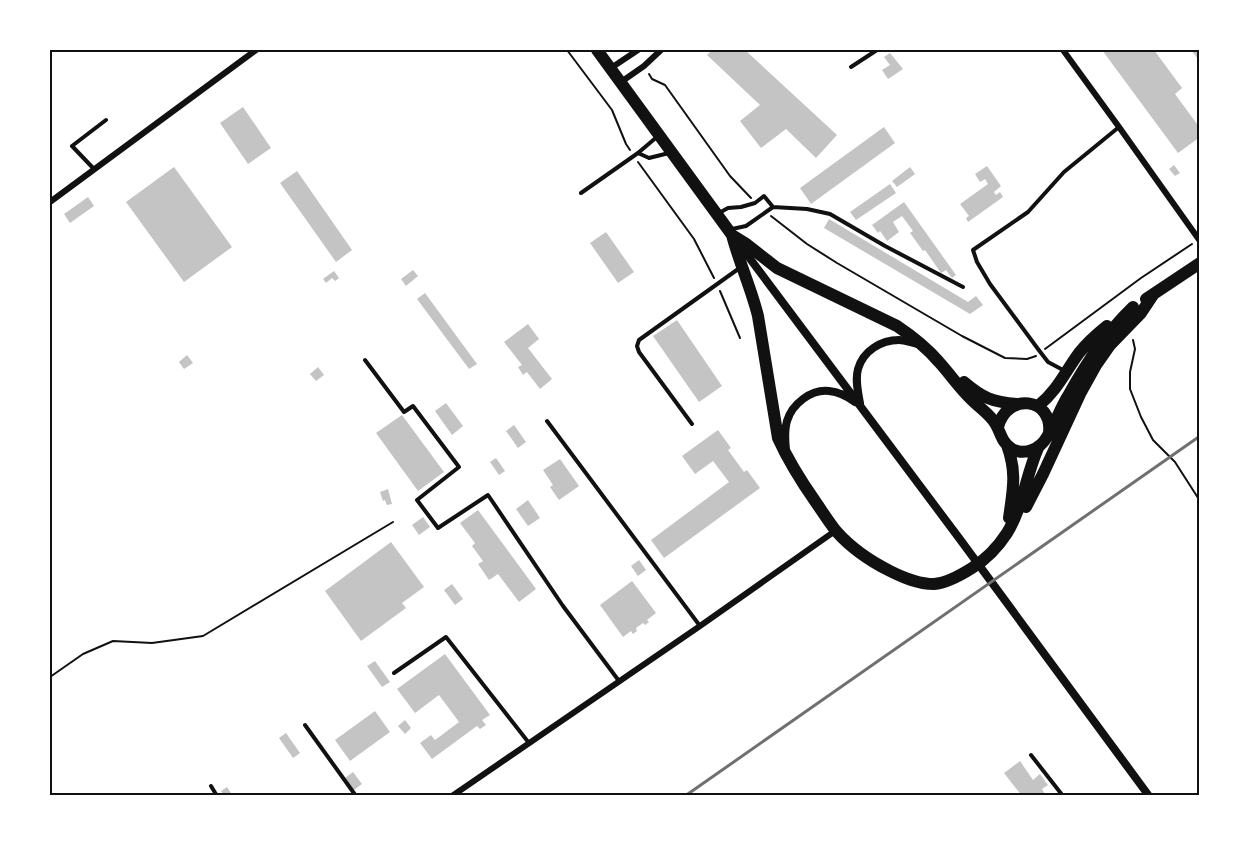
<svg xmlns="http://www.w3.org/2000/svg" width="1249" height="845" viewBox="0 0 1249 845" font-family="Roboto,sans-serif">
<rect width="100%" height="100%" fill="#fff"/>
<!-- building -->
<path fill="#c4c4c4" d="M712 50H745L837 135 816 158 786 129 761 148 740 121 760 105 707 55Z
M1102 50H1142L1145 52 1149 50H1154L1182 88 1175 94 1200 128V137L1178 153Z
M1191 50H1200V58L1198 59Z
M890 53 903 69 888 79 882 70 890 65 884 57Z
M243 107 271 148 248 164 220 123Z
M884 127 895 143 811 204 800 188Z
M1174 165 1180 173 1175 176 1169 169Z
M987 166 1001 186 994 192 996 195 1000 192 1003 197 968 222 966 218 969 216 960 204 988 184 985 179 980 182 975 174Z
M174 167 232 247 184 282 126 202Z
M910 167 915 174 897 187 892 181Z
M297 171 352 250 336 262 280 183Z
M890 184 896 193 856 220 850 212Z
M88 197 94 206 70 223 64 214Z
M904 202 956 275 952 278 946 270 941 273 925 250 923 251 910 233 913 231 902 216 893 222 899 232 887 241 880 231 878 233 872 225Z
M829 219 968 302 976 296 983 305 970 314 824 228Z
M606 232 634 272 618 283 590 243Z
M413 270 418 276 406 286 401 279Z
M334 271 339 278 335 281 332 278 326 283 323 279Z
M425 293 477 364 469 369 417 299Z
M677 320 722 386 699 402 653 336Z
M528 324 539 339 528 348 552 379 540 389 527 372 523 375 518 367 522 365 504 342Z
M187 355 193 363 184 369 179 362Z
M318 367 324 375 316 381 310 374Z
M446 403 463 426 452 435 435 411Z
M402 415 444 472 418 491 376 433Z
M514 425 526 442 518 448 506 431Z
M718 430 731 448 728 450 744 472 747 470 760 488 664 558 651 540 729 482 713 461 695 474 682 456Z
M496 458 505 471 499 475 490 462Z
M560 459 579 486 559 500 550 487 553 485 543 470Z
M388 489 392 504 387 505 385 500 383 501 380 492Z
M528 500 540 518 528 526 516 509Z
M478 510 536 589 519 602 498 574 489 580 478 564 483 561 472 546 475 543 460 523Z
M423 517 430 527 419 535 412 525Z
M391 542 424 587 402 603 406 608 361 641 325 591Z
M639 560 646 570 638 576 631 566Z
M632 581 656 613 647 620 649 622 645 625 643 623 636 628 637 631 633 634 631 631 623 637 600 605Z
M452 584 463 599 455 605 444 590Z
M445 654 490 715 482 720 486 725 480 729 477 726 432 759 420 743 431 735 435 740 459 722 439 695 415 713 397 689Z
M375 661 390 682 382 687 367 666Z
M375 711 390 732 350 761 335 740Z
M405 720 411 728 405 734 398 726Z
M286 733 300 753 293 758 279 738Z
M1020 761 1033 780 1040 774 1048 785 1042 789 1046 796H1022L1004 773Z
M353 772 362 784 354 790 345 778Z
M227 787 233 796H224L221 791Z"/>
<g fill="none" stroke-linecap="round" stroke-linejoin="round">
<!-- path -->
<path stroke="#111" stroke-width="2" d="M567 50 612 110 626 144 630 150
M649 74 652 79 665 85 730 176 751 198
M638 162 694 239 714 278
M771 216 807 244 837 263 962 336 1005 358 1027 359 1036 356
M720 291 740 338
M1133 340 1135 349 1130 372V389L1141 417 1153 440 1175 462 1200 501
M1045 349 1141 278 1192 244
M50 677 83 654 113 641 152 643 203 636 393 522"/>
<!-- service -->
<path stroke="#111" stroke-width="4" d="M851 67 877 50
M638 153 649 158 669 153
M94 169 72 146 106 120
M581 193 638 153 658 136
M719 213 728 208 741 207 755 203 764 196 773 207
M732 229 746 226 773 207 807 209 830 214 885 246 963 287
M365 360 404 412 413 406 459 467 417 500 438 528 488 495 563 606 619 681
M1063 370 1048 362 1038 349 990 284 977 262 973 250 1028 212 1064 172 1119 127
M547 421 700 626
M692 424 639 352 637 346 639 340 741 267
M394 673 446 637 529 743
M305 725 356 796
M1031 755 1063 796
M211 786 217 796"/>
<!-- minor -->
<path stroke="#111" stroke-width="6" d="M1063 50 1119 127 1200 241
M611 68 638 50
M621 82 644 66 661 50
M50 202 256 50
M452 796 700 626 835 531"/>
<!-- tertiary -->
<path stroke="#111" stroke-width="8" d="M736 240 959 538 1149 796
M860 403C858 392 855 380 858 369 863 351 881 340 899 340 905 340 912 343 918 344
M786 450C785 440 784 431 787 421 792 404 811 389 829 391 839 392 847 396 855 402"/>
<!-- trunk -->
<path stroke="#111" stroke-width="12" d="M597 50 732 235C739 262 751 288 758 316L778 438C788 460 801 481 815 501 822 511 828 521 836 531 851 548 870 561 890 571 904 578 918 584 934 584 947 583 961 575 972 568 985 560 998 547 1007 533 1023 507 1026 475 1038 448
M732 235 745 243 777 268 897 326C912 336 927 348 939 362 950 374 960 389 972 400 979 407 986 412 992 419 1001 429 1000 442 1012 449 1025 456 1040 449 1047 437 1055 424 1060 409 1068 396 1086 363 1106 333 1133 307
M1146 299 1200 263
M964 382C983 398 992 402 1017 404
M1038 406C1057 391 1065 372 1079 353 1087 343 1097 334 1107 326
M998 427C1007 392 1053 397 1049 433
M1007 445C1017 473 1013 489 1009 518
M1026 507 1043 474 1081 392 1096 365 1110 345 1141 313 1153 295"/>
<!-- rail -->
<path stroke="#707070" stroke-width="3" d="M685 796 1200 436"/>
</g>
<!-- border -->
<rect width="1249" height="845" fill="none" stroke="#ffffff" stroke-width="102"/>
<rect x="51" y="51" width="1147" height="743" fill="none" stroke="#111" stroke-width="2"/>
</svg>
